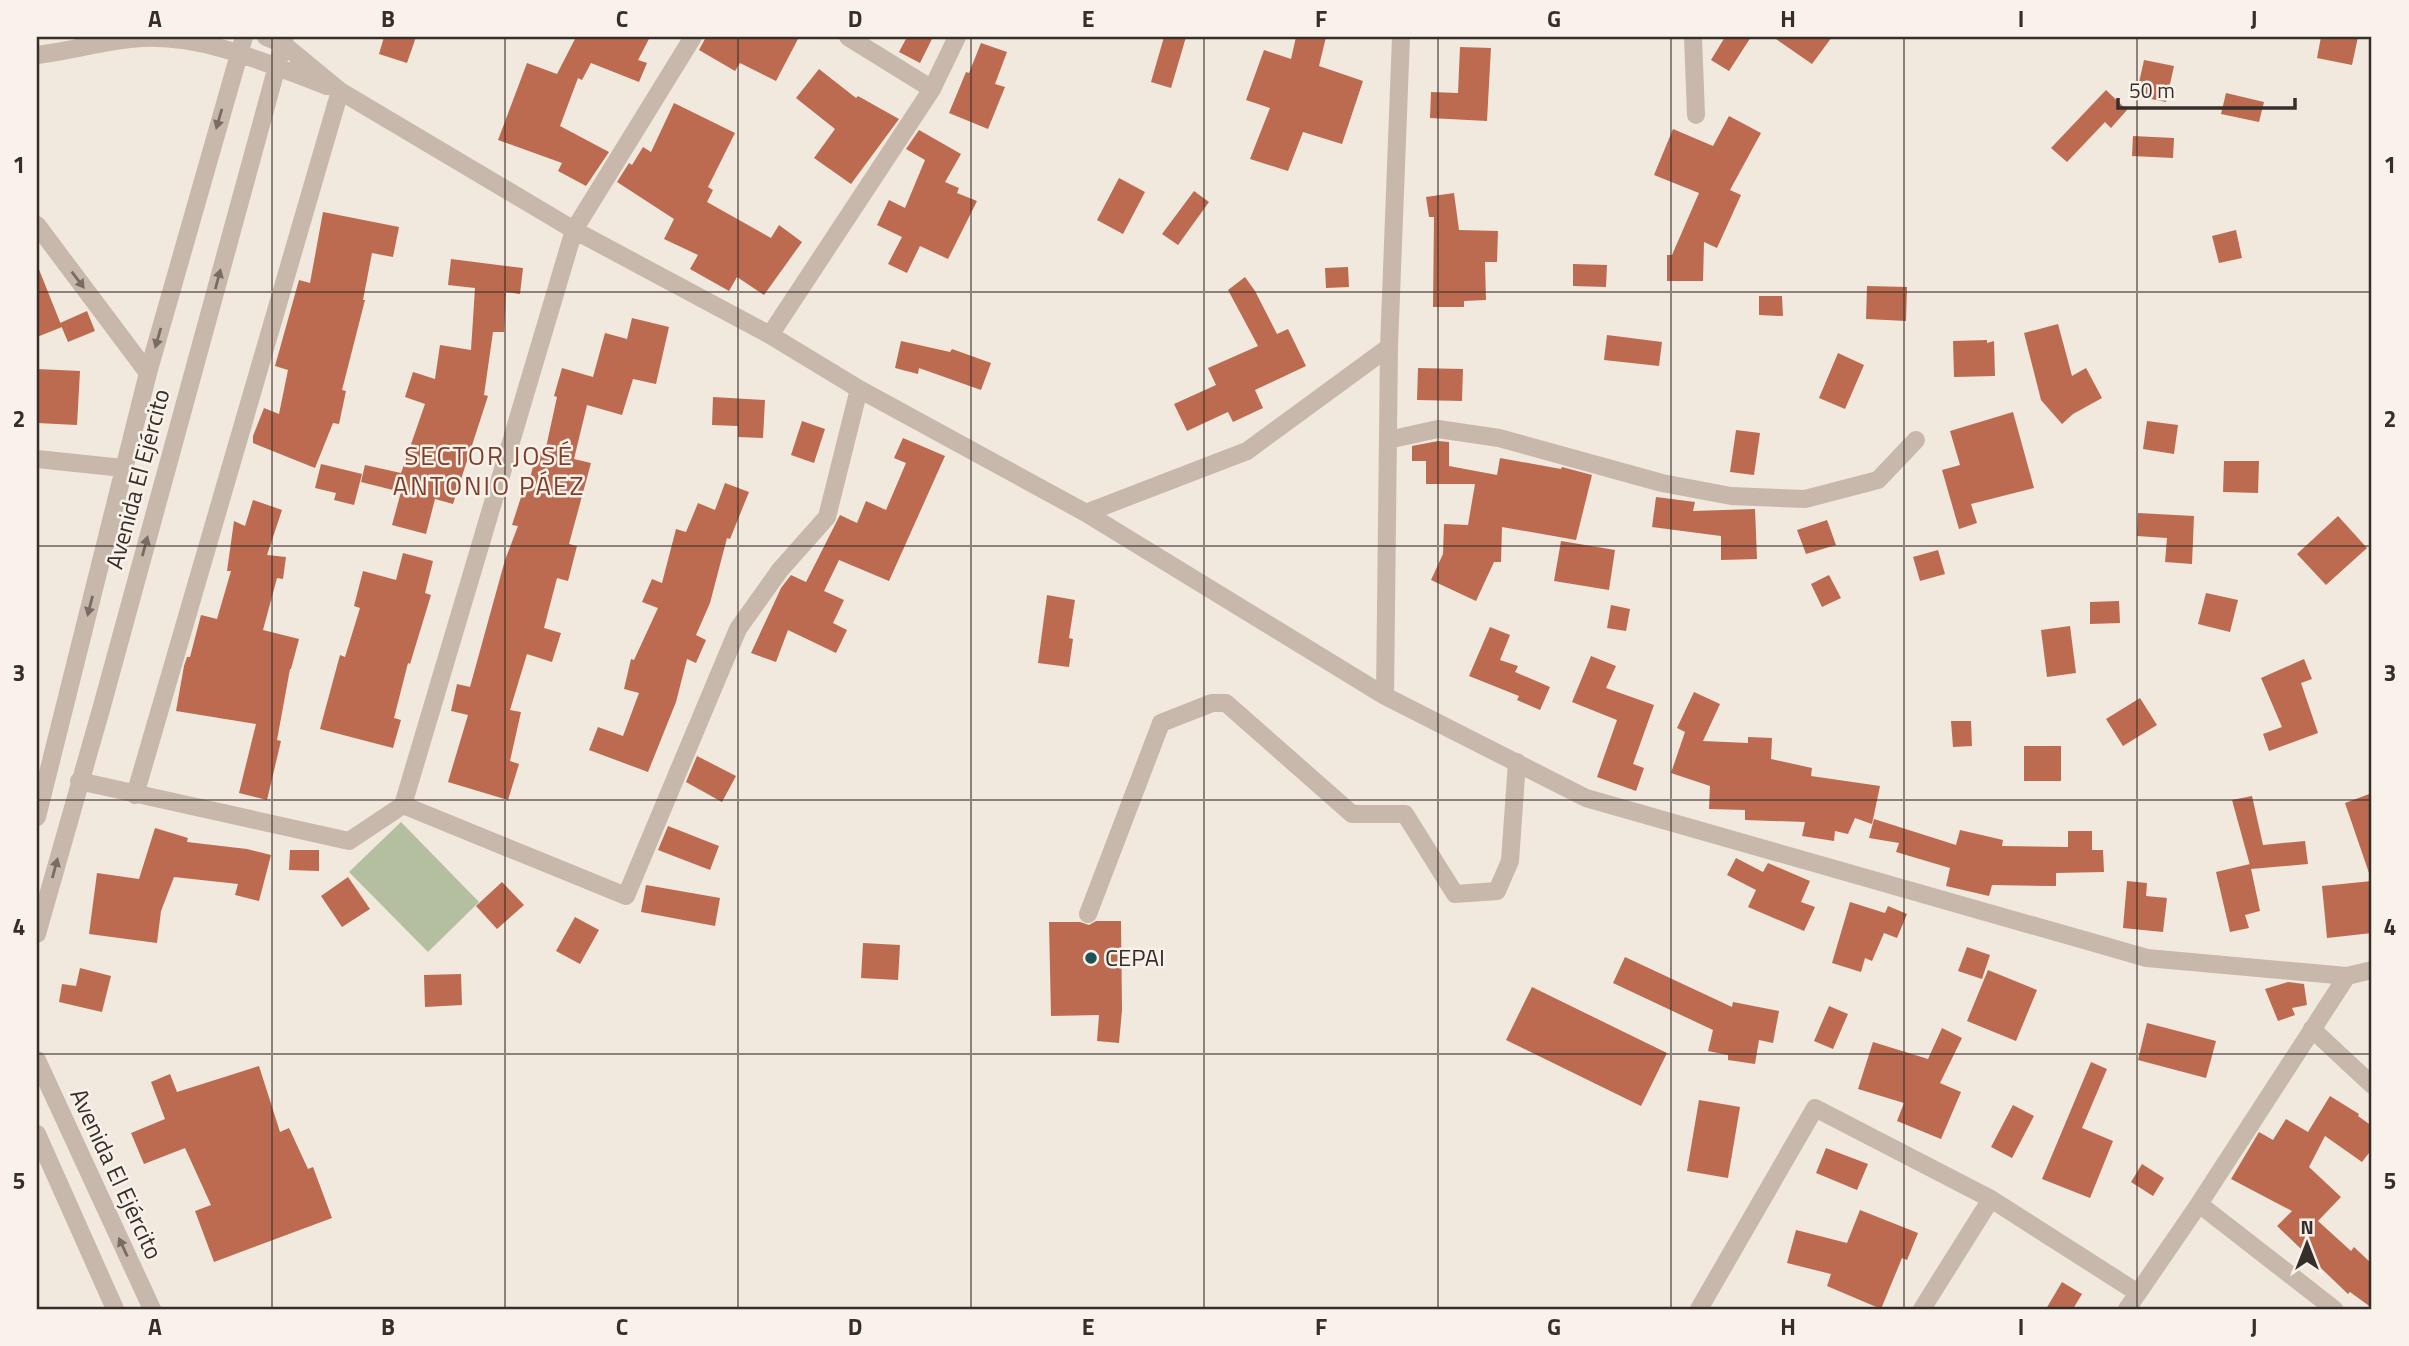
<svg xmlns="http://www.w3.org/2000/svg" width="2409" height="1346" viewBox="0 0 2409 1346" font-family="'Titillium Web',sans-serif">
<rect width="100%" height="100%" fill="#f1e8de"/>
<!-- green -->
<path fill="#b4bf9f" d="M401 822 479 902 428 952 349 872Z"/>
<!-- building -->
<path fill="#bc6b50" d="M384 37H416L407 63 379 54Z
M576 37H650L638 60 647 63 639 82 591 63 582 80 578 78 560 126 609 152 586 186 558 171 562 163 498 140 527 63 557 74Z
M706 37H799L776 81 740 63 735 71 699 50Z
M907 37H933L920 63 899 52Z
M1164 37H1186L1171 88 1151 82Z
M1296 37H1326L1319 66 1363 81 1342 144 1303 132 1288 171 1250 159 1270 108 1246 100 1264 50 1291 59Z
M1725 37H1751L1729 71 1711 60Z
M1773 37H1832L1812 64Z
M2321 37H2358L2352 65 2317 58Z
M981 43 1007 52 995 84 1005 87 988 129 949 113 966 72 969 73Z
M1460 47 1491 48 1487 121 1430 118 1431 92 1458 93Z
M2144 60 2174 66 2166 102 2136 96Z
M819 69 856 98 858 96 899 119 851 184 814 158 835 129 796 98Z
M2106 90 2127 110 2111 128 2105 122 2067 162 2051 148Z
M2226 93 2264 102 2259 122 2221 114Z
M674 103 735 133 708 187 713 190 707 202 771 238 779 225 802 242 764 295 737 277 729 291 690 269 698 255 664 239 674 219 617 182 629 163 632 165 643 147 651 152Z
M1729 116 1761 133 1730 190 1741 195 1717 248 1704 242 1703 281H1667V255H1672L1699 193 1654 175 1673 129 1713 146Z
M919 130 961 154 945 182 959 188 957 193 977 201 948 259 920 246 907 273 888 264 902 237 877 225 889 200 905 208 925 160 906 149Z
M2133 136 2174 138 2173 158 2132 156Z
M1119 178 1145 192 1123 234 1097 220Z
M1194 191 1209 202 1178 245 1162 234Z
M1454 193 1459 230 1498 231 1497 262H1485L1486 300 1464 301V307H1433L1434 217H1429L1426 197Z
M323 212 399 227 393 257 372 253 363 300H365L342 390 346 391 339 424 333 423 315 468 253 443V436L264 408 279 414 288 370 275 366 299 280 310 283Z
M2236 230 2242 258 2219 263 2212 236Z
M451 259 523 268 520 294 506 292 504 332H493L484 395 488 396 453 504 435 499 426 534 392 525 401 492 361 482 365 465 401 473 425 404 405 397 413 372 435 379 440 345 471 350 475 288 448 285Z
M1573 264 1607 265 1606 287 1573 286Z
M38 267 62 327 37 337V268Z
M1348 267 1349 287 1326 288 1325 268Z
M1245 277 1255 291 1277 334 1288 329 1306 366 1255 390 1263 408 1233 422 1228 412 1187 431 1174 404 1216 385 1208 368 1258 346 1228 290Z
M1867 286 1907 287 1906 321 1866 319Z
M1759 296H1782L1783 316 1759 315Z
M87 311 95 331 68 342 60 323Z
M632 318 669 327 656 384 633 379 622 415 587 405 574 459 591 463 569 544 577 546 568 581 557 578 544 628 561 633 552 662 527 654 510 710 521 712 510 761 519 764 508 800 448 782 468 715 451 711 457 684 470 687 505 560 518 526 512 525 522 494 526 495 537 450 545 452 557 397 554 396 562 368 593 377 605 333 627 339Z
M2058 324 2072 376 2086 368 2102 398 2073 414 2062 424 2041 400 2024 333Z
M1607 335 1662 342 1659 366 1604 360Z
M1987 340V343L1994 341 1995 376 1954 377 1953 341Z
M901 341 950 352 952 349 991 363 981 390 919 368 918 374 895 368Z
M1838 353 1864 365 1845 409 1819 398Z
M1418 368 1463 369 1462 401 1417 400Z
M37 369 80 371 77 425 37 423Z
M713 397 765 400 763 438 738 437V426L712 425Z
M2013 412 2034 488 1971 504 1977 523 1959 529 1942 470 1960 465 1950 431Z
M802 421 825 429 814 463 791 455Z
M2147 421 2178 425 2174 454 2143 449Z
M1736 430 1760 433 1754 475 1730 472Z
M903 438 945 456 889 581 839 560 824 591 844 600 833 623 847 630 836 653 788 630 776 662 751 653 781 588 791 575 806 582 840 515 857 523 866 501 886 510 906 463 894 458Z
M1438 441 1449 442V466L1497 475 1500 458 1561 469 1562 467 1592 475 1576 540 1502 527 1501 562H1494L1476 601 1431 580 1443 554 1444 524 1468 525 1475 484H1426V461H1412V446Z
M2224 461H2259L2258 493 2223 492Z
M321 464 362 474 354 505 334 500 336 493 315 488Z
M725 483 749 492 730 539 727 538 710 603 696 635 706 640 696 663 687 659 676 702 648 772 589 750 598 727 623 736 639 693 624 689 631 659 634 660 658 608 642 602 652 579 662 583 676 529 686 532 698 503 715 510Z
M1656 497 1695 502 1693 511 1755 509 1757 559 1721 560V536L1652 527Z
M253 500 282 510 267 555 286 557 283 579 277 578 263 630 299 639 291 669H290L277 740 281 741 267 800 239 793 256 724 176 711 184 666 187 657H190L201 615 217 619 231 571H227L234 521 245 526Z
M2138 513 2194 516 2192 564 2165 562 2167 538 2137 536Z
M2338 516 2367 548 2326 585 2297 554Z
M1827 520 1836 545 1806 554 1797 530Z
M1561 541 1615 550 1609 590 1554 581Z
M1938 550 1945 574 1920 581 1913 557Z
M403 553 433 561 425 593 431 595 410 664 408 663 394 718 401 720 393 748 320 729 340 655 345 657 360 608 354 606 363 571 396 580Z
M1829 575 1841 598 1822 607 1811 584Z
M2206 593 2238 600 2230 632 2198 624Z
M1047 595 1075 600 1069 638 1073 639 1069 667 1038 663Z
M2119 601 2120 623 2090 624V602Z
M1611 605 1630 609 1626 631 1607 628Z
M2070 626 2076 673 2047 677 2041 630Z
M1490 627 1510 635 1500 660 1518 666 1515 672 1550 687 1540 710 1517 700 1519 696 1469 676Z
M1591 656 1616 666 1606 688 1654 705 1633 764 1644 768 1636 791 1597 777 1617 720 1572 702Z
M2304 659 2312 679 2301 683 2318 733 2269 751 2263 734 2282 727 2261 678Z
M1694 692 1720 704 1703 741 1748 743V737L1772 738 1771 759 1812 768 1811 776 1880 786 1872 824 1855 818 1848 834 1835 831 1834 841 1802 836 1805 822 1745 820V810L1709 809 1710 786 1671 773 1685 732 1677 728Z
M2140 698 2157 725 2123 746 2106 719Z
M1951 721H1971L1972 746 1953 747Z
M2024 746H2061V781H2024Z
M697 756 736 776 722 802 686 782Z
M2372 793V872L2369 873 2345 803Z
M2252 796 2263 845 2305 841 2308 864 2251 869 2232 800Z
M1874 819 1956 845 1960 830 2003 840 2002 846 2068 847V831H2092V850H2103L2104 872 2056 873V886L1992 885 1989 896 1946 886 1950 868 1896 852 1899 843 1869 838Z
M668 826 719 846 710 870 658 850Z
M155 828 188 838 187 842 247 849 271 855 259 901 235 895 238 884 174 877 161 911 157 943 89 934 97 873 139 879Z
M290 850H319V871L289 870Z
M1736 858 1763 872 1768 863 1810 881 1801 902 1815 907 1804 931 1748 907 1756 890 1727 875Z
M2250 864 2260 911 2245 915 2249 928 2230 932 2216 872Z
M348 877 370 909 342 927 321 896Z
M2127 881 2147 883 2146 896 2167 898 2163 932 2123 928Z
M2372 881V933L2327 938 2322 886Z
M502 882 524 905 497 929 476 906Z
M646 885 720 898 715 926 641 912Z
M1850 902 1885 913 1888 906 1907 914 1897 938 1884 933 1872 961 1865 958 1861 972 1832 963Z
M575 917 599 930 580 964 556 951Z
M1096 921H1121L1122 1010 1119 1043 1097 1041 1099 1015 1051 1016 1049 922H1080L1089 925Z
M863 943 900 945 898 980 861 978Z
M1967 947 1990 955 1982 979 1958 971Z
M1625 957 1732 1007 1733 1002 1779 1011 1773 1043 1759 1040 1755 1064 1728 1060V1055L1708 1051 1713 1030 1613 983Z
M80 968 111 976 102 1012 59 1002 62 984 76 986Z
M1988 970 2037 990 2016 1041 1967 1021Z
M461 974 462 1005 425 1007 424 975Z
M2288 982 2304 984 2307 1005 2292 1008 2295 1015 2278 1021 2265 989Z
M1532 987 1667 1053 1641 1106 1506 1040Z
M1829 1006 1848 1014 1833 1049 1814 1041Z
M2147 1023 2216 1041 2206 1078 2138 1060Z
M1942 1028 1962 1038 1940 1083 1961 1092 1941 1139 1897 1121 1904 1103 1858 1089 1873 1042 1928 1059Z
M2091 1062 2107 1069 2082 1128 2113 1141 2090 1198 2042 1179Z
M259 1066 280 1132 289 1128 308 1169 313 1167 332 1218 214 1262 195 1211 211 1205 185 1148 144 1164 131 1133 165 1119 151 1082 170 1074 177 1092Z
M2330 1096 2359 1114 2358 1116 2372 1126V1149L2362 1162 2325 1136 2309 1167 2341 1197 2318 1221 2351 1251 2354 1247 2372 1264V1308L2350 1292 2348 1294 2277 1226 2292 1211 2231 1179 2259 1132 2273 1140 2286 1119 2308 1132Z
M1699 1100 1740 1107 1728 1178 1687 1171Z
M2013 1105 2034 1116 2012 1158 1991 1147Z
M1826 1148 1868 1164 1857 1190 1816 1173Z
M2142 1164 2164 1178 2153 1196 2131 1182Z
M1860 1210 1918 1233 1907 1260 1902 1258 1881 1309 1827 1286 1831 1274 1787 1263 1796 1230 1847 1243Z
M2062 1282 2082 1294 2073 1309H2046Z"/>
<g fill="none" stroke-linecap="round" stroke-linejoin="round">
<!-- minor -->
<path stroke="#c8b8ab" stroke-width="18" d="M266 37 283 44 340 91 574 230 770 335 859 389 1086 513 1385 696 1586 798 2147 958 2347 976 2372 970
M848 37 932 89
M1693 37 1696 115
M37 55C72 51 106 40 142 38 206 35 268 64 327 86
M37 225 148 373
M770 335 932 89 957 37
M1388 440 1438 429 1499 438 1662 483 1731 496 1805 499 1878 480 1916 440
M37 459 123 468
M1086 513 1247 451 1389 347
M1385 696 1389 347 1401 37
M79 781 349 841 403 805 574 230 693 37
M135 795 340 91
M403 805 626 896 738 629 780 570 827 517 859 389
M37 817 148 373 244 37
M1088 914 1161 723 1212 703H1226L1352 814H1405L1455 894 1497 891 1510 861 1517 762
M37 934 102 706 285 37
M2312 1029 2372 1085
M37 1060 152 1309
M37 1134 115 1309
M2199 1204 2334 1309
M1699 1309 1815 1108 1991 1199 2138 1293
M1922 1309 1991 1199
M2127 1309 2199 1204 2347 976"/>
</g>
<!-- one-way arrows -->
<defs><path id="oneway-solid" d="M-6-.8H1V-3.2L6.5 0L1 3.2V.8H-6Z" transform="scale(1.75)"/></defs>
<g fill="#786c64">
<use href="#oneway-solid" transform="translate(219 119) rotate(106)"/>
<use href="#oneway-solid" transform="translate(218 279) rotate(-75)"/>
<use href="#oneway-solid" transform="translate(78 280) rotate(53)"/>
<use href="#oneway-solid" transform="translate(158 338) rotate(106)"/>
<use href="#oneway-solid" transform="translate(145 546) rotate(-75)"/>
<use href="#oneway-solid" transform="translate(90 606) rotate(104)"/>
<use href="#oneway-solid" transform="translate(55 868) rotate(-75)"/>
<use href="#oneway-solid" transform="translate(123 1247) rotate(-115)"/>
</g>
<!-- grid -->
<path fill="none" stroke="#362e2a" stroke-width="2" stroke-opacity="0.55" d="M272 37V1309M505 37V1309M738 37V1309M971 37V1309M1204 37V1309M1438 37V1309M1671 37V1309M1904 37V1309M2137 37V1309M37 292H2372M37 546H2372M37 800H2372M37 1054H2372"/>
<!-- markers -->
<circle fill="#225155" stroke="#f8f2ea" stroke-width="2.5" cx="1091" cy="958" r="7"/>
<g text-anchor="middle" stroke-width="5" stroke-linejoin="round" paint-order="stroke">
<!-- street labels -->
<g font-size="24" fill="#362e2a" stroke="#f8f2ea">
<text transform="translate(138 479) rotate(-75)" y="8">Avenida El Ejército</text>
<text transform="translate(116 1174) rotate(65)" y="8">Avenida El Ejército</text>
</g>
<!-- poi labels -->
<g font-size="24" fill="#362e2a" stroke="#f8f2ea" text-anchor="start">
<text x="1105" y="966">CEPAI</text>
</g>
<!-- neighbourhood labels -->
<g font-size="26" letter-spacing="2" fill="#7f3e29" stroke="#f8f2ea">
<text x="489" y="465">SECTOR JOSÉ<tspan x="489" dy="30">ANTONIO PÁEZ</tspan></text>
</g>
</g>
<!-- border -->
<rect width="2409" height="1346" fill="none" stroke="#f8f2ea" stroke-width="77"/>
<!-- north arrow -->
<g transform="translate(2307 1244)" stroke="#f8f2ea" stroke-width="5" paint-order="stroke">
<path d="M0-5L12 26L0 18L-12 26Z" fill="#362e2a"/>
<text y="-10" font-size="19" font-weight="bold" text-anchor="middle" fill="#362e2a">N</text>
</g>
<!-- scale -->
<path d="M2118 98v10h177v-10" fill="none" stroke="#362e2a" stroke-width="3.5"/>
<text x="2129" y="98" font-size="21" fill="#362e2a" stroke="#f8f2ea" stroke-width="5" paint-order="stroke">50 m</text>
<rect x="38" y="38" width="2332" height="1270" fill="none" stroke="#362e2a" stroke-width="2.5"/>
<g font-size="23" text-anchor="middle" font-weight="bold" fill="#362e2a">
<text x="155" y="27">A</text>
<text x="388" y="27">B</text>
<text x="622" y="27">C</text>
<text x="855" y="27">D</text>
<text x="1088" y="27">E</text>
<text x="1321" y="27">F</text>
<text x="1554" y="27">G</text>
<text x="1788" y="27">H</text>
<text x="2021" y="27">I</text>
<text x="2254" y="27">J</text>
<text x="19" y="173">1</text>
<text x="2390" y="173">1</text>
<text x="19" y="427">2</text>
<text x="2390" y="427">2</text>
<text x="19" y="681">3</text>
<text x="2390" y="681">3</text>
<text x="19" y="935">4</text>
<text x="2390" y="935">4</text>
<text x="19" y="1189">5</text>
<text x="2390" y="1189">5</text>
<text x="155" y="1335">A</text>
<text x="388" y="1335">B</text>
<text x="622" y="1335">C</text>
<text x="855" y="1335">D</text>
<text x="1088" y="1335">E</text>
<text x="1321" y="1335">F</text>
<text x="1554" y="1335">G</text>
<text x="1788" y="1335">H</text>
<text x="2021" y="1335">I</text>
<text x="2254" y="1335">J</text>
</g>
</svg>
